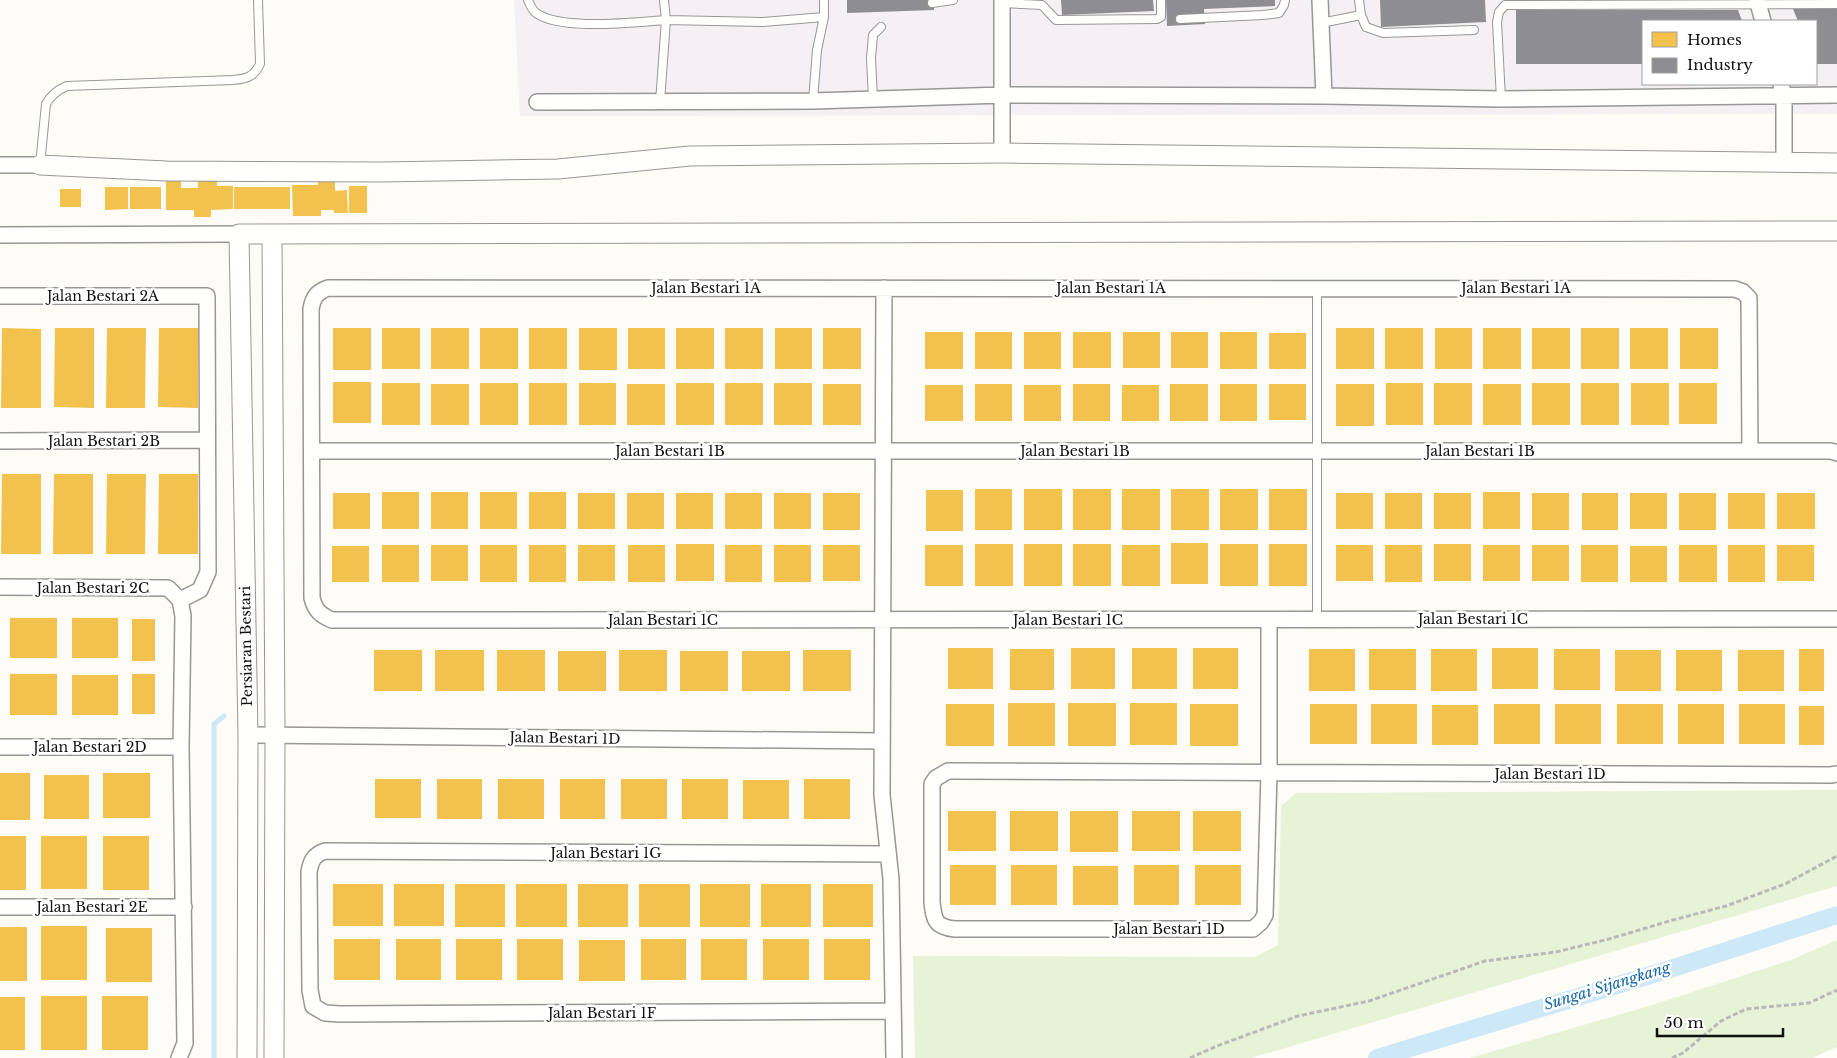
<svg xmlns="http://www.w3.org/2000/svg" width="1837" height="1058" viewBox="0 0 1837 1058" font-family="'Libre Baskerville',serif">
<rect width="100%" height="100%" fill="#fdfcf7"/>
<!-- industrial -->
<path fill="#f5f0f3" fill-rule="evenodd" d="M514 0H1837V114L520 116ZM1643 21H1816V84H1643Z"/>
<!-- green -->
<path fill="#e7f3d7" d="M1837 790V886L1251 1058H915L913 956 1255 957 1278 945 1281 806 1296 793Z
M1837 940V1047L1812 1058H1470L1649 1006 1791 960Z"/>
<!-- homes -->
<path fill="#f2c14e" d="M166 178H181V188H198V179H217V186H233V209L211 210V217H194V210H166Z
M318 179H335V191L347 190 348 213H334V210H321V216H293L292 185H318Z
M349 186H367V213H349Z
M105 187H128V209L105 210Z
M130 187H161V209H130Z
M234 187H290V209H234Z
M60 189H81V207H60Z
M2 328 41 329V408H1Z
M55 328H94V408L54 407Z
M107 328H146L145 408H106Z
M159 328H198V408L158 407Z
M333 328H371V370H333Z
M382 328H420V369H382Z
M431 328H469V369H431Z
M480 328H518V369H480Z
M529 328H567V369H529Z
M579 328H617V370H579Z
M628 328H665V369H628Z
M676 328H714V369H676Z
M725 328H763V369H725Z
M775 328H812V369H775Z
M823 328H861V369H823Z
M1336 328H1374V369H1336Z
M1385 328H1423V369H1385Z
M1435 328H1472V369H1435Z
M1483 328H1521V369H1483Z
M1532 328H1570V369H1532Z
M1581 328H1619V369H1581Z
M1630 328H1668V369H1630Z
M1680 328H1718V369H1680Z
M925 332H963V369H925Z
M975 332H1012V369H975Z
M1024 332H1061V369H1024Z
M1073 332H1111V368H1073Z
M1123 332H1160V368H1123Z
M1171 332H1208V368H1171Z
M1220 332H1257V369H1220Z
M1269 333H1306V369H1269Z
M333 382H371V423H333Z
M382 383H420V425H382Z
M480 383H518V425H480Z
M529 383H567V425H529Z
M579 383H616V425H579Z
M676 383H714V425H676Z
M725 383H763V425H725Z
M774 383H812V425H774Z
M1386 383H1423V425H1386Z
M1434 383H1472V425H1434Z
M1532 383H1570V425H1532Z
M1581 383H1619V425H1581Z
M1631 383H1669V425H1631Z
M1679 383H1717V424H1679Z
M431 384H469V425H431Z
M627 384H665V425H627Z
M823 384H861V425H823Z
M975 384H1012V421H975Z
M1073 384H1110V421H1073Z
M1170 384H1208V421H1170Z
M1220 384H1257V421H1220Z
M1269 384H1306V420H1269Z
M1336 384H1374V426H1336Z
M1483 384H1521V425H1483Z
M925 385H963V421H925Z
M1024 385H1061V421H1024Z
M1122 385H1159V421H1122Z
M2 474H41V554H1Z
M54 474H93V554H53Z
M107 474H146L145 554H106Z
M159 474H198V554H158Z
M975 489H1012V530H975Z
M1024 489H1062V530H1024Z
M1073 489H1111V530H1073Z
M1122 489H1160V530H1122Z
M1171 489H1209V530H1171Z
M1220 489H1258V530H1220Z
M1269 489H1307V530H1269Z
M926 490H963V531H926Z
M382 492H419V529H382Z
M431 492H468V529H431Z
M480 492H517V529H480Z
M529 492H566V529H529Z
M1483 492H1520V529H1483Z
M333 493H370V529H333Z
M578 493H615V529H578Z
M627 493H664V529H627Z
M676 493H713V529H676Z
M725 493H762V529H725Z
M774 493H811V529H774Z
M823 493H860V530H823Z
M1336 493H1373V529H1336Z
M1385 493H1422V529H1385Z
M1434 493H1471V529H1434Z
M1532 493H1569V530H1532Z
M1582 493H1618V530H1582Z
M1630 493H1667V529H1630Z
M1679 493H1716V530H1679Z
M1728 493H1765V529H1728Z
M1777 493H1815V529H1777Z
M1171 543H1208V584H1171Z
M676 544H714V581H676Z
M975 544H1013V586H975Z
M1024 544H1062V586H1024Z
M1073 544H1111V586H1073Z
M1220 544H1258V586H1220Z
M1269 544H1307V586H1269Z
M1434 544H1471V581H1434Z
M382 545H419V582H382Z
M431 545H468V581H431Z
M480 545H517V582H480Z
M529 545H566V582H529Z
M578 545H615V581H578Z
M628 545H665V582H628Z
M725 545H762V582H725Z
M774 545H811V582H774Z
M823 545H860V581H823Z
M925 545H963V586H925Z
M1122 545H1160V586H1122Z
M1336 545H1373V581H1336Z
M1385 545H1422V582H1385Z
M1483 545H1520V581H1483Z
M1532 545H1569V581H1532Z
M1581 545H1618V582H1581Z
M1679 545H1717V582H1679Z
M1728 545H1765V582H1728Z
M1777 545H1814V581H1777Z
M332 546H369V582H332Z
M1630 546H1667V582H1630Z
M10 618H57V658H10Z
M72 618H118V658H72Z
M132 619H155V661H132Z
M948 648H993V689H948Z
M1071 648H1115V689H1071Z
M1132 648H1177V689H1132Z
M1193 648H1238V689H1193Z
M1492 648H1538V689H1492Z
M1010 649H1054V690H1010Z
M1309 649H1355V691H1309Z
M1369 649H1416V690H1369Z
M1431 649H1477V691H1431Z
M1554 649H1600V690H1554Z
M1799 649H1824V691H1799Z
M374 650H422V691H374Z
M435 650H484V691H435Z
M497 650H545V691H497Z
M619 650H667V691H619Z
M803 650H851V691H803Z
M1615 650H1661V691H1615Z
M1676 650H1722V691H1676Z
M1738 650H1784V691H1738Z
M558 651H606V691H558Z
M680 651H728V691H680Z
M742 651H790V691H742Z
M10 674H57V715H10Z
M132 674H155V714H132Z
M72 675H118V715H72Z
M1008 703H1055V746H1008Z
M1068 703H1116V746H1068Z
M1130 703H1177V745H1130Z
M946 704H994V746H946Z
M1190 704H1238V746H1190Z
M1310 704H1357V744H1310Z
M1371 704H1417V744H1371Z
M1494 704H1540V744H1494Z
M1555 704H1601V744H1555Z
M1617 704H1663V744H1617Z
M1678 704H1724V744H1678Z
M1739 704H1785V744H1739Z
M1432 705H1478V745H1432Z
M1799 706H1824V745H1799Z
M0 773H30V820H0Z
M103 773H150V818H103Z
M44 775H89V819H44Z
M375 779H421V818H375Z
M437 779H482V819H437Z
M498 779H544V819H498Z
M560 779H605V819H560Z
M621 779H667V819H621Z
M682 779H728V819H682Z
M804 779H850V819H804Z
M743 780H789V819H743Z
M948 811H996V851H948Z
M1010 811H1058V851H1010Z
M1070 811H1118V852H1070Z
M1132 811H1180V851H1132Z
M1193 811H1241V851H1193Z
M0 836H26V890H0Z
M41 836H87V889H41Z
M103 836H149V890H103Z
M950 865H996V905H950Z
M1011 865H1057V905H1011Z
M1134 865H1179V905H1134Z
M1195 865H1241V905H1195Z
M1073 866H1118V905H1073Z
M333 884H383V926H333Z
M394 884H444V926H394Z
M455 884H505V927H455Z
M516 884H567V927H516Z
M578 884H628V927H578Z
M639 884H690V927H639Z
M700 884H750V927H700Z
M761 884H811V927H761Z
M823 884H873V927H823Z
M41 926H87V980H41Z
M0 927H27V981H0Z
M106 928H152V982H106Z
M334 939H380V980H334Z
M396 939H441V980H396Z
M456 939H502V980H456Z
M517 939H563V980H517Z
M641 939H686V980H641Z
M701 939H747V980H701Z
M763 939H809V980H763Z
M824 939H870V980H824Z
M579 940H625V981H579Z
M41 996H87V1050H41Z
M102 996H148V1050H102Z
M0 997H25V1050H0Z"/>
<!-- industry -->
<path fill="#8d8d92" d="M847 0H934V10L847 13Z
M1061 0H1153L1154 11 1062 15Z
M1166 0H1275V6L1204 9 1205 24 1167 26Z
M1380 0H1485L1486 22 1381 27Z
M1793 9H1837V64H1816V21H1798Z
M1516 10H1738L1742 21H1643V64H1516Z"/>
<g fill="none" stroke-linecap="round" stroke-linejoin="round">
<!-- stream -->
<path stroke="#cde8f7" stroke-width="5" d="M214 1058V724L224 716"/>
<!-- canal -->
<path stroke="#cde8f7" stroke-width="18" d="M1377 1058 1667 970 1837 915"/>
<!-- service casing -->
<g stroke="#979795" stroke-width="10">
<path id="service" d="M528 0C530 5 532 10 536 13 561 31 634 22 666 20L664 0
M824 0V17
M932 3 953 0
M1002 3 1042 5 1056 20 1157 19 1161 17V0
M1361 15 1366 27 1383 33 1474 30
M1180 19 1263 15 1279 13 1284 5 1285 0
M1321 23 1361 15 1359 0
M873 99 871 58 873 35 881 27
M1501 99 1497 22 1499 12 1505 5 1837 4
M660 102 666 20 763 22 824 17 817 50 813 101
M40 165 46 104C51 95 57 90 67 86L233 80C246 79 254 77 260 64L258 0
M1317 620V288"/>
</g>
<!-- minor casing -->
<g stroke="#979795" stroke-width="18">
<path id="minor" d="M1002 0V153
M1320 0 1324 96
M1757 0 1763 21
M1781 84 1784 97V162
M537 102 813 101 1003 95 1324 96 1501 99 1837 95
M0 165H40
M0 235 239 234
M884 288 882 795 891 879 894 1058
M0 296H207L208 572 200 590 180 600
M0 441 207 440
M312 451H1831L1837 453
M1750 451 1749 298 1743 292 1735 289 328 288C317 292 313 297 311 309L312 598C315 610 320 615 332 620L1837 619
M0 587 168 588 180 600
M1269 620V773L1265 915 1261 922 1253 929H955C935 927 934 920 932 902V784L936 778 948 771C1242 773 1536 774 1831 775L1837 774
M248 735 882 741
M0 747H181
M888 854 325 851C314 855 311 860 309 872L310 990 313 1006 325 1013 340 1014 892 1011
M0 907H184
M179 1058 185 1043 181 747 183 616 180 600"/>
</g>
<!-- tertiary casing -->
<g stroke="#979795" stroke-width="21">
<path id="tertiary" d="M40 165 166 171 383 172 558 169 690 156 1002 153 1837 163
M272 234 275 736 274 1058
M247 1058 248 735 239 234 1837 231"/>
</g>
<!-- path -->
<path stroke="#b9b9b8" stroke-width="3" stroke-dasharray="5 2.5" stroke-linecap="butt" d="M1190 1058 1217 1046 1298 1016 1369 1001 1485 961 1556 952 1609 939 1673 920 1726 906 1785 884 1837 856
M1672 1058 1683 1053 1721 1021 1746 1009 1809 1003 1837 990"/>
<!-- service -->
<use href="#service" stroke="#fffffe" stroke-width="8"/>
<!-- minor -->
<use href="#minor" stroke="#fffffe" stroke-width="15"/>
<!-- tertiary -->
<use href="#tertiary" stroke="#fffffe" stroke-width="19"/>
</g>
<g text-anchor="middle" stroke-width="5" stroke-linejoin="round" paint-order="stroke">
<!-- street labels -->
<g font-size="14" fill="#111" stroke="#fff">
<text x="706" y="293">Jalan Bestari 1A</text>
<text x="1111" y="293">Jalan Bestari 1A</text>
<text x="1516" y="293">Jalan Bestari 1A</text>
<text x="103" y="301">Jalan Bestari 2A</text>
<text x="104" y="446">Jalan Bestari 2B</text>
<text x="670" y="456">Jalan Bestari 1B</text>
<text x="1075" y="456">Jalan Bestari 1B</text>
<text x="1480" y="456">Jalan Bestari 1B</text>
<text x="93" y="593">Jalan Bestari 2C</text>
<text x="1473" y="624">Jalan Bestari 1C</text>
<text x="663" y="625">Jalan Bestari 1C</text>
<text x="1068" y="625">Jalan Bestari 1C</text>
<text transform="translate(246 646) rotate(-91)" y="5">Persiaran Bestari</text>
<text transform="translate(565 738) rotate(1)" y="5">Jalan Bestari 1D</text>
<text x="90" y="752">Jalan Bestari 2D</text>
<text x="1550" y="779">Jalan Bestari 1D</text>
<text x="606" y="858">Jalan Bestari 1G</text>
<text x="92" y="912">Jalan Bestari 2E</text>
<text x="1169" y="934">Jalan Bestari 1D</text>
<text x="602" y="1018">Jalan Bestari 1F</text>
</g>
<!-- water labels -->
<g font-size="15" font-style="italic" fill="#1768a6" stroke="#fff">
<text transform="translate(1607 986) rotate(-17)" y="5">Sungai Sijangkang</text>
</g>
</g>
<!-- legend -->
<rect x="1642" y="20" width="175" height="65" fill="#ffffff" stroke="#a0a0a0"/>
<rect x="1652" y="32" width="25" height="15" fill="#f2c14e" stroke="#a0a0a0"/>
<text x="1687" y="45" font-size="15" fill="#111111">Homes</text>
<rect x="1652" y="58" width="25" height="15" fill="#8d8d92" stroke="#a0a0a0"/>
<text x="1687" y="70" font-size="15" fill="#111111">Industry</text>
<!-- scale -->
<path d="M1657 1028v8h126v-8" fill="none" stroke="#111111" stroke-width="2.5"/>
<text x="1664" y="1028" font-size="15" fill="#111111" stroke="#ffffff" stroke-width="4" paint-order="stroke">50 m</text>
</svg>
